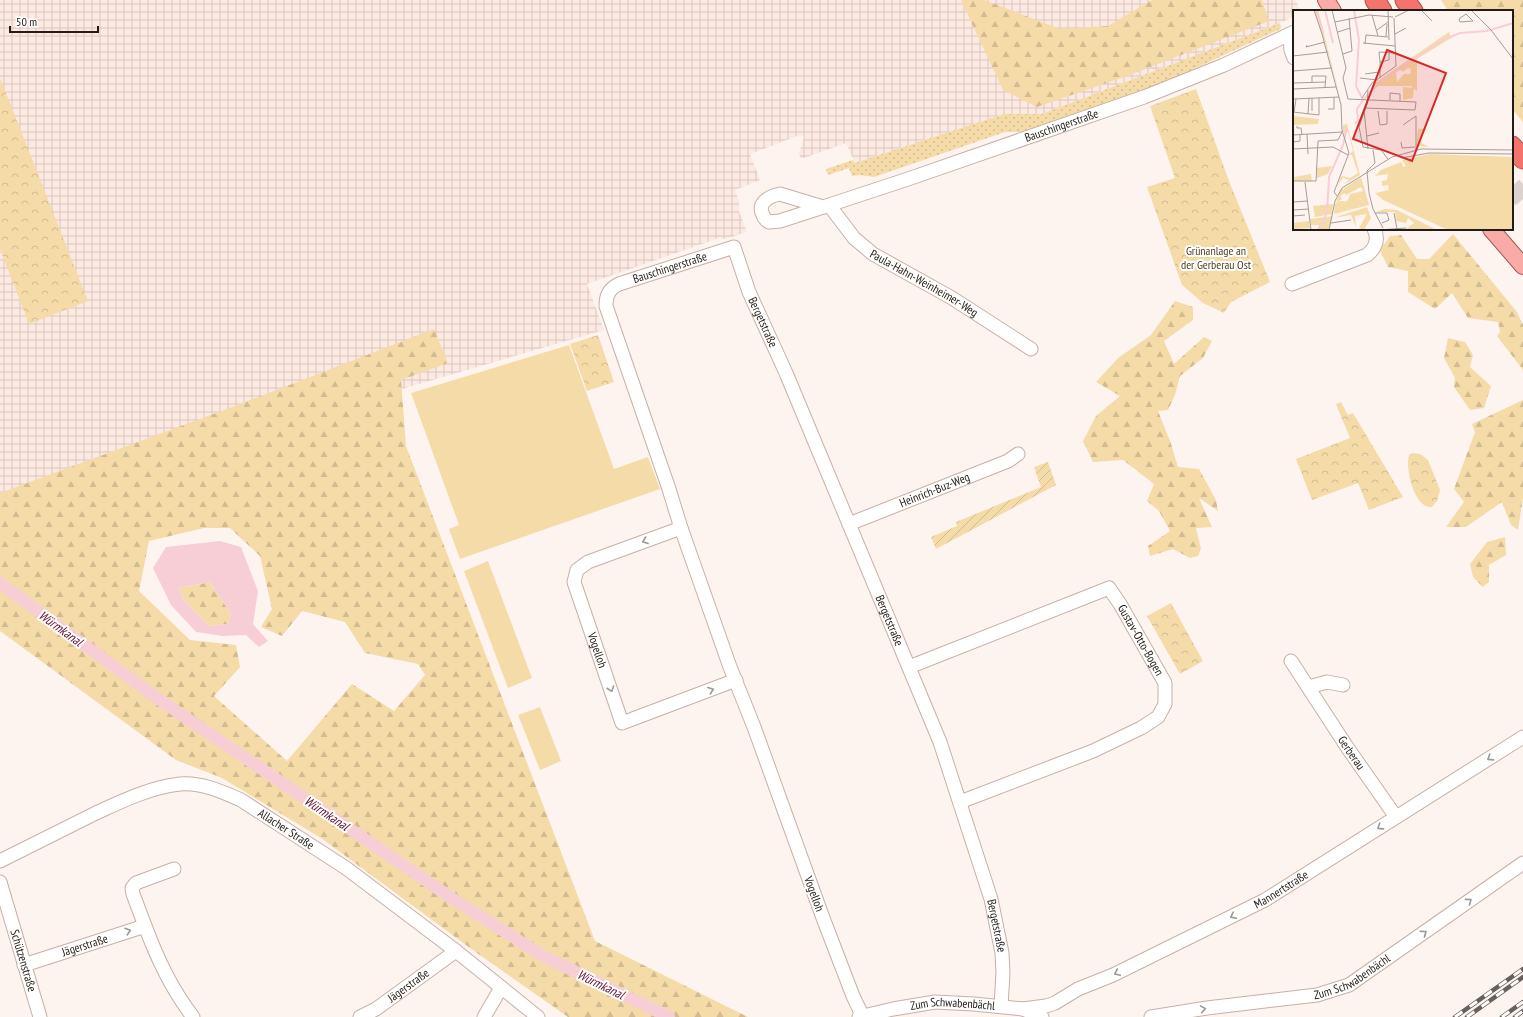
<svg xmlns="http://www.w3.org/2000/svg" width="1523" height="1017" viewBox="0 0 1523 1017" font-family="'PT Sans Narrow',sans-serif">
<defs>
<pattern id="industrial-grid" width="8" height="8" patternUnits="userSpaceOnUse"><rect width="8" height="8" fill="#fce9e1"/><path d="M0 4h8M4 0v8" fill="none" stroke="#d8c7c0"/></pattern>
<pattern id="grass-dots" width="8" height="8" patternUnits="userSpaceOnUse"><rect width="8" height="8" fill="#f5dba8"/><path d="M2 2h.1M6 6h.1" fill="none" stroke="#d2bb90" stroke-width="1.8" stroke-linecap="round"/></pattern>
<pattern id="forest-firs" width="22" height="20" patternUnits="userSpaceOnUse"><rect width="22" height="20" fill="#f5dba8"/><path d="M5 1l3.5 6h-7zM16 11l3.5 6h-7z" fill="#d2bb90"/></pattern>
<pattern id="park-crowns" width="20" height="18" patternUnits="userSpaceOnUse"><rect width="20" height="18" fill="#f5dba8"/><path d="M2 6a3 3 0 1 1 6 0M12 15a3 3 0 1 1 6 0" fill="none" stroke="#d2bb90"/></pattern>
<pattern id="garden-furrows" width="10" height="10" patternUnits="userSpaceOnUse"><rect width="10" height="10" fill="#f5dba8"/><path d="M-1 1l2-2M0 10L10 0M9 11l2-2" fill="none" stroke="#d2bb90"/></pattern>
</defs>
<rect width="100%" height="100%" fill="#fdf4f0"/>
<!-- industrial -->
<path fill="url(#industrial-grid)" d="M0 0H1296L1300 11H1294V16L1280 23 1042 114H1004L855 163 846 143 804 158H800L799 153 804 137 800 135 750 154 760 180 735 190 739 202V211L747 232 725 239 719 238 587 284 604 330 0 506Z"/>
<!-- grass -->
<path fill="url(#grass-dots)" d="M1280 23 1281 27 1280 29 1196 68 1148 89 1025 132H1005L874 177 860 175 852 176 849 168 828 175 826 169 853 160 855 163 1004 114H1042Z"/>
<!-- forest -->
<path fill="url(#forest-firs)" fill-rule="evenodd" d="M961 0H984L1060 29 1108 26 1152 0H1262L1269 21 1127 76 1037 107 1003 90Z
M1441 0H1523V122L1512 109V11H1448Z
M1453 234 1517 312 1523 325V370L1497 336 1500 332 1498 322 1468 318 1452 293 1435 309 1408 292V271L1388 267 1380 250 1390 236 1401 235 1417 259H1429Z
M1175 301 1193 307V320L1164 341 1174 364 1204 337 1212 341 1203 358 1180 376 1175 395 1168 410 1158 411 1170 441 1178 467 1199 469 1216 500 1218 511 1199 498 1212 527 1196 528 1201 549 1198 556 1190 558 1173 549 1150 556 1148 546 1170 531 1159 511 1147 501 1154 484 1123 460 1093 462 1083 441 1096 416 1120 396 1096 382 1118 358 1151 335Z
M434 329 448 363 401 380 406 446 595 941 748 1017H568L470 948 321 838 222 778 176 760 0 631V493L235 406ZM204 528H230L260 556 272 609 261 627 282 636 302 611 345 622 365 653 418 664 425 675 394 711 352 684 287 761 214 696 240 667 236 645 190 640 139 591 149 541Z
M1448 338 1465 342 1473 355 1470 367 1491 386 1484 408 1470 410 1454 387 1455 378 1444 358Z
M1523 400V497L1518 530 1511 525 1502 502 1466 527H1446L1464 502 1454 489 1475 432 1472 424Z
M1505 537 1506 555 1489 565V582L1483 587 1473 577 1470 564 1487 542Z
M210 582 231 614 228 624 209 626 183 599 179 588Z"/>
<!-- park -->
<path fill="url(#park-crowns)" d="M0 78 88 301 29 324 0 249Z
M1196 89 1229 181 1270 282 1231 302 1224 313 1203 303 1182 285 1147 187 1175 178 1150 106Z
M598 335 614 382 587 391 570 344Z
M1341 402 1348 415 1353 413 1403 497 1369 510 1358 483 1312 500 1296 459 1350 438 1336 404Z
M1412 453 1420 454 1428 460 1440 490 1437 501 1432 507C1414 509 1405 468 1409 455Z
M1171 603 1203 661 1180 674 1147 616Z"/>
<!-- garden -->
<path fill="url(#garden-furrows)" d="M1048 462 1056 485 936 549 931 537 957 526 956 522 1041 487 1034 467Z"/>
<!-- pitch -->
<path fill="#f5dba8" d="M569 345 614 469 648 457 660 489 460 559 449 529 459 525 411 393Z
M488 561 532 678 508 688 464 571Z
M540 707 561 761 540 770 518 715Z"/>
<!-- water -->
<path fill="#f7ced6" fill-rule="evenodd" d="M220 541 241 547 258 591 253 624 268 641 259 647 246 635 223 636 196 632 171 605 153 568 166 547ZM210 582 231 614 228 624 209 626 183 599 179 588Z"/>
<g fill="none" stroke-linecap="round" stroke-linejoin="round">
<!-- canal -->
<path stroke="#f7ced6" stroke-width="12" d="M0 583 157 698 456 901 545 957 669 1017"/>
<!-- highway-tunnel -->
<path stroke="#dcd3cf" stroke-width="19" stroke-dasharray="19 10" stroke-linecap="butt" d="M1512 186 1523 199"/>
<!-- minor casing -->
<g stroke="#c7b0a6" stroke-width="15">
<g id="minor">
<path d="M1290 34 1291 50 1294 58"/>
<path d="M780 194 823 207 780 221 769 222C767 221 764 218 763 215 756 203 770 196 780 194Z"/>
<path id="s1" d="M829 205 854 238 873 254 952 298 1031 349"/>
<path id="s2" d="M823 207 908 179 1144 97 1224 65 1294 32"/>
<path d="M1292 284 1367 255C1376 248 1379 239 1374 229"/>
<path id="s3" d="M849 524 1008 461 1018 454"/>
<path id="s4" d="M681 528 588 562 577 570 574 582 622 723 736 680"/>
<path id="s5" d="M1291 661 1347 747 1396 817"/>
<path id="s6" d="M909 667 1109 588 1120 604 1165 683V704L1158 717 1141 728 1093 751 960 802"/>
<path d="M1309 687 1327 682 1343 685"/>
<path id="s7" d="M0 861C32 845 64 829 96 813 122 801 151 787 180 784 201 782 223 792 241 800L346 868 456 951 538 1017"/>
<path id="s8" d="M0 882 40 1017"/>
<path d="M145 926 133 894 132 888 136 883 174 869"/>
<path id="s9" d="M24 965 145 926C158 960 171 988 193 1017"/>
<path id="s10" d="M1023 1009 1046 1006 1055 1003 1078 989 1113 975 1265 900 1523 737"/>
<path id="s11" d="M360 1017 376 1009 456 951"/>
<path d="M484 1017 501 988"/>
<path id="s12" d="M859 1017 893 1009 935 1002 974 1004 1023 1009 1042 1017"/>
<path id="s13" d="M863 1017 853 996 823 918 754 727 730 667 681 528 669 489 606 306C606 295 609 289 619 284L734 247 749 292 786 373 940 742 991 899 1002 953 1003 973 1001 1006"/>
<path id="s14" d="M1151 1017 1207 1008 1317 995 1349 985 1523 863"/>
</g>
</g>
<!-- major casing -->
<g stroke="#ab544e" stroke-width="18">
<path id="major" d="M1326 0 1333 11
M1491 229 1523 266"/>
</g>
<!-- highway casing -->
<g stroke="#ab544e" stroke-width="21">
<path id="highway" d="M1375 0 1382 11
M1405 0 1413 11
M1512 146 1523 159"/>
</g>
<!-- minor -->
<use href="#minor" stroke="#fff" stroke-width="13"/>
<!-- major -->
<use href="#major" stroke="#f8aba7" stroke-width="16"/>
<!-- highway -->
<use href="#highway" stroke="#f4736c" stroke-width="19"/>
<!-- rail casing -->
<g stroke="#68605c" stroke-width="4.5">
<path id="rail" d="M1455 1017 1523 969
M1467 1017 1523 977
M1502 1017 1523 1002
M1515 1017 1523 1011"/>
</g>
<!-- rail -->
<use href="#rail" stroke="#fff" stroke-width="3" stroke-dasharray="9" stroke-linecap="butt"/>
</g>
<!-- one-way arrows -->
<defs><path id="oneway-chevron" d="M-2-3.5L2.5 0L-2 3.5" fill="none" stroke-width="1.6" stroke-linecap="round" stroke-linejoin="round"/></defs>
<g stroke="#9c9897">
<use href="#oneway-chevron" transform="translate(645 541) rotate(160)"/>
<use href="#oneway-chevron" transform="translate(611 689) rotate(71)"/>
<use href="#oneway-chevron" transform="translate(711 690) rotate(-20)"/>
<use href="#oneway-chevron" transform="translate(1490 758) rotate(147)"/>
<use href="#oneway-chevron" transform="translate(1380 827) rotate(147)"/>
<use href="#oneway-chevron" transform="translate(1469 901) rotate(-36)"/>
<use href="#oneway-chevron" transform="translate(1233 916) rotate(154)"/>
<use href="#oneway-chevron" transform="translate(128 931) rotate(-18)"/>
<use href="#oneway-chevron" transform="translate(1424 933) rotate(-36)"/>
<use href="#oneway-chevron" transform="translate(1117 973) rotate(155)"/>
<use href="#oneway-chevron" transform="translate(1203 1009) rotate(-9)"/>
</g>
<g text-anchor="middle" stroke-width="4" stroke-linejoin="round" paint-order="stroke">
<!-- street labels -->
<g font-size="12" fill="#231b17" stroke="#fff">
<text dy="4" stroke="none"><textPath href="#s2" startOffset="252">Bauschingerstraße</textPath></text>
<text dy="4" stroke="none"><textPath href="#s13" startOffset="837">Bauschingerstraße</textPath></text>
<text dy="4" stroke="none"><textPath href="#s1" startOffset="125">Paula-Hahn-Weinheimer-Weg</textPath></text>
<text dy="4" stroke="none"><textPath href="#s13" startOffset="985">Bergetstraße</textPath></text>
<text dy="4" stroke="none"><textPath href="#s3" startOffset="92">Heinrich-Buz-Weg</textPath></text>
<text dy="4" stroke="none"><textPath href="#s13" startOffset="1309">Bergetstraße</textPath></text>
<text dy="4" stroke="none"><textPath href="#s6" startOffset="276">Gustav-Otto-Bogen</textPath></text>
<text dy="4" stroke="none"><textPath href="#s4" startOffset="197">Vogelloh</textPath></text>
<text dy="4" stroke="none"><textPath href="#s5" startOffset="110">Gerberau</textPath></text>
<text dy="4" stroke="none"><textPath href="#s7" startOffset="314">Allacher Straße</textPath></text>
<text dy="4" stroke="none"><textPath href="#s10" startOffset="286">Mannertstraße</textPath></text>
<text transform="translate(814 894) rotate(70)" y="4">Vogelloh</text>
<text dy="4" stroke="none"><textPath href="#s13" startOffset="1633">Bergetstraße</textPath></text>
<text dy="4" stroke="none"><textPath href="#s9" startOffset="64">Jägerstraße</textPath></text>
<text dy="4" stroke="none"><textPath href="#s8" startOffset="82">Schützenstraße</textPath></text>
<text dy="4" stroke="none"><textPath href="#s14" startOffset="207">Zum Schwabenbächl</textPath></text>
<text dy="4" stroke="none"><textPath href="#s11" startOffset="58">Jägerstraße</textPath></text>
<text dy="4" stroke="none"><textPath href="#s12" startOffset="95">Zum Schwabenbächl</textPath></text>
</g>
<!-- park labels -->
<g font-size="12" fill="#4f3e18" stroke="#fff">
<text x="1216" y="255">Grünanlage an<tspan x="1216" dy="14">der Gerberau Ost</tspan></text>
</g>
<!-- water labels -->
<g font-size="13" font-style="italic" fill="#620e2d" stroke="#fff">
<text transform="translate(61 628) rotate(36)" y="5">Würmkanal</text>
<text transform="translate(327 813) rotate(34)" y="5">Würmkanal</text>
<text transform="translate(601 984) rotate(26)" y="5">Würmkanal</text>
</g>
</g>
<!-- overview -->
<g transform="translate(1293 10)">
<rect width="220" height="220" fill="#fdf4f0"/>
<path d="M21 0H25L52 107 32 32ZM39 156 35 164 24 168 23 158ZM18 164 19 171H2L1 167ZM67 184 70 189 69 193 59 199 45 201 46 196 58 188 69 190 65 186Z" fill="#f5dba8"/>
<path d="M156 22 158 28 124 49V81L118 76H85L76 85 80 74ZM115 58 118 59 117 64H111L104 72 103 62 108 60 110 62ZM54 114 67 165 50 175 56 170 50 168 45 175 48 166 57 168 65 163 59 145H56L60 141 55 121 52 125 50 121V115ZM125 119H133L127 127 129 133 136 137 123 136ZM137 144 220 147V220H155L90 190 82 183 96 180 95 175 89 176V171L94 170 95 164 82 166 88 160 108 152 110 157 113 156 109 150ZM68 167 76 195 41 204 42 194 47 191H53L46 196 45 201 58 199 70 192 67 184 68 192 59 194 58 189 55 191 57 184 70 181 68 177 53 185 52 183 47 186 49 189 43 193 47 181ZM40 194 39 204 22 207 20 196ZM74 197 78 208 71 220 66 218 74 204 62 206 63 217 58 205 40 208ZM92 199 104 200 144 220H106L113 219 121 213 115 208 113 213 103 211 102 202H83Z" fill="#f5dba8" fill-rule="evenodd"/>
<path d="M0 106 26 109 25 114 0 115ZM40 206 35 220H26V215H18L17 209Z" fill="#f5dba8"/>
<path d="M16 211 17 218 0 219V213Z" fill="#f5dba8"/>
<path d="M110 77 121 78 120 88 110 90Z" fill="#f5dba8"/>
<path fill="none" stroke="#f7ced6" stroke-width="2" d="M24 0 30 23M32 0 40 33M61 0 66 30 63 76 70 90 64 99 65 110 62 114M70 90 85 73 150 30 167 23 194 21 220 13M25 220 34 203 36 167 50 135 54 118"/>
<path fill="none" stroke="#a69d99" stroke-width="1" d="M21 0 29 24M39 0 53 58 50 68 55 89 123 92 122 100 72 98M95 0 96 30M128 0 139 11M178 0 198 20 220 49M201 0H219M173 4 180 11 167 12 166 9ZM79 5 85 26M102 7 116 0M42 12 76 5 100 7M84 20 95 12M45 22 57 18M29 24 48 95 49 120M102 24 113 18M93 26 94 14M70 33 102 36M72 34 73 25 95 27M14 35 13 37 32 32M50 44 59 41 56 8M0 46 35 42M87 52 86 42 103 43M0 61 39 58M72 64 86 62M67 68 84 70M87 68V52L96 50V43M19 72V66H33L32 77M0 73 33 72M0 79 43 77M75 80 74 94 66 117 70 137 88 140 95 149M19 88V101M69 88 79 73 103 56 101 8M0 89 46 87M97 90V83L107 84V91M35 99H41V87M71 100 75 139M85 101 87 115 94 114V101M0 102 26 105V88M1 102 3 89M15 104 16 88M123 106V140M110 115 123 106M4 116V118H8L9 125M14 124 15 144M0 125 49 122M74 126 86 123M0 132 7 131V125M108 132 109 138 122 137M0 139 40 137 55 145M80 140 82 153 74 161 76 183 80 199 90 218M108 148 136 143 220 144M0 171H23L25 131 45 130 49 122M12 172 18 220M44 186 41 182 56 143 49 120M0 192 15 191M0 200 16 199M82 203H94L96 210 89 213M101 203 104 219M0 206 12 205M38 213 58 210M36 220 42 191 49 178 99 147 128 139 220 140M86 220 113 218"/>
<path fill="#d62828" fill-opacity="0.15" stroke="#d62828" stroke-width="2" d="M94 40 153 63 119 151 60 129Z"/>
<rect width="220" height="220" fill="none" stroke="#231b17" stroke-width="2"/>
</g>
<!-- scale -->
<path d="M10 26v6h88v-6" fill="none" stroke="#231b17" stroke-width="2"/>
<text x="16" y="26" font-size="12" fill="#231b17" stroke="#ffffff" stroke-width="3" paint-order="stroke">50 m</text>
</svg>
